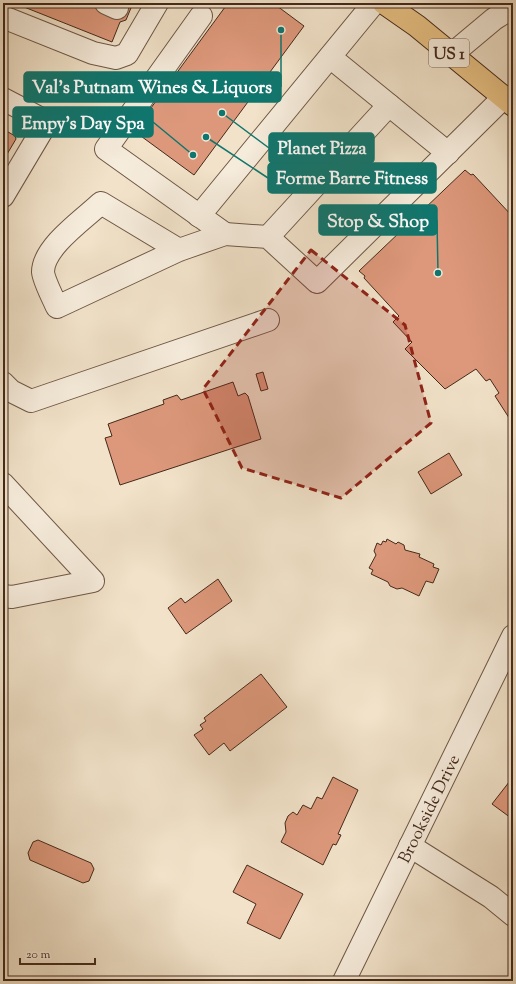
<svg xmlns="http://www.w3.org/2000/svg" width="516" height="984" viewBox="0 0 516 984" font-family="'Sorts Mill Goudy',serif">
<rect width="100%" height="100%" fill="#f1e2c9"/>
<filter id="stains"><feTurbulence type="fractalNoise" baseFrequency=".005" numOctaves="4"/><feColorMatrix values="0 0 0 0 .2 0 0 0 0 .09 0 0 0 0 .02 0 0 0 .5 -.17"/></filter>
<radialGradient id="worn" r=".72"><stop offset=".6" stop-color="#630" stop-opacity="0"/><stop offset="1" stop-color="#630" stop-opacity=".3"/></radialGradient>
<!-- building -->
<path fill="#dd987b" stroke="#44291b" d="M14 3H133L126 20 120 22 112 42Z
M228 3H273L304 26 194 175 134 131Z
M3 129 15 136 16 139 3 161Z
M465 170 471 175 473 174 513 217V424L495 396 499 393 490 379 486 381 476 369 445 389 405 349 412 342 393 322 399 316 364 278 365 276 359 271Z
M263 372 268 389 261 391 256 374Z
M233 382 238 396 245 393 248 396 261 439 120 485 105 438 112 436 108 424 164 404 163 400 177 395 181 400Z
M449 453 462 475 431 494 418 472Z
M387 539 396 544 398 542 404 545 405 550 420 554 419 557 434 564 433 567 439 569 433 583 426 581 419 596 402 588 397 589 390 586 388 582 371 574 373 570 369 568 376 555 374 551 377 543 381 545 383 541 386 542Z
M218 579 232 601 186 634 168 608 181 598 185 603Z
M261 674 287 707 230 751 224 743 209 755 194 735 203 729 200 725 206 721 204 718Z
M333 777 358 790 338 834 341 835 336 845 333 844 323 865 281 842 286 832 285 823 288 816 293 812 297 815 303 805 311 809 317 797 322 799Z
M513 777V825L508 821 511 818 492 804Z
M38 840 91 863 94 869 89 881 83 883 30 860 28 853 33 842Z
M247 865 303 894 280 939 247 923 256 904 233 892Z"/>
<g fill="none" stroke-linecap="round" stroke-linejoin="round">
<!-- minor casing -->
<g stroke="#6f5746" stroke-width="24">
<g id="minor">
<path d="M106 3 117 8"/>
<path d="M201 16 106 149 225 234"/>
<path d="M3 17 93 53 116 58 127 54 157 3"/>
<path d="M451 55 494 19 513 7"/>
<path d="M330 57 448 153"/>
<path d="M3 99 47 122 3 196"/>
<path d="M199 216 374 3"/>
<path d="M268 237 389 105"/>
<path d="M179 250 101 203C84 219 43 247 43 272 44 281 53 298 57 307L179 250 225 234 268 237 317 282 504 97"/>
<path d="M3 383 11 391 31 401 268 320"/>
<path d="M3 484 93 581 12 597 3 596"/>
<path d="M410 846 491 897 513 915"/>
<path id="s1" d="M344 981 513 636"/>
</g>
</g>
<!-- major casing -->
<g stroke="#44291b" stroke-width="24">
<path id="major" d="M384 3 417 26 513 105"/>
</g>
<!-- minor -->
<use href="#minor" stroke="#f6ecdc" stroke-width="22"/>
<!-- major -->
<use href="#major" stroke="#e8c184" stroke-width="22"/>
</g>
<!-- marked area -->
<path fill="#8f2418" fill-opacity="0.2" stroke="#8f2418" stroke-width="3" stroke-dasharray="8 5" stroke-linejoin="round" d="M311 250 405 325 431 423 341 498 242 468 203 389Z"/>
<g text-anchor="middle" stroke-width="3" stroke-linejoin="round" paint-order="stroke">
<!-- shield labels -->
<rect fill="#f6ecdc" stroke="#796455" stroke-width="1" x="429" y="39" width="40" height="28" rx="3"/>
<g font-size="16" font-weight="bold" fill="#44291b">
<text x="449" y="59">US 1</text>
</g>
<!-- street labels -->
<g font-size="17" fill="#44291b" stroke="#f6ecdc">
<text dy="6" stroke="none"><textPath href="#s1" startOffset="192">Brookside Drive</textPath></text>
</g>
</g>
<!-- callouts -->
<path fill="none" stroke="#0f766e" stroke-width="1.5" d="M281 30L281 87M193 155L153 122M222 113L269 148M206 137L268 178M438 273L437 220"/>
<g fill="#0f766e" stroke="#f6ecdc" stroke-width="1.5">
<circle cx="281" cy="30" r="4"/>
<circle cx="193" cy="155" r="4"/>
<circle cx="222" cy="113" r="4"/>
<circle cx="206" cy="137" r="4"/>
<circle cx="438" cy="273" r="4"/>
</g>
<g fill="#0f766e" stroke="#0f766e" stroke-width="1.5">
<rect x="24" y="72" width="257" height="30" rx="4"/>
<rect x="13" y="107" width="140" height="30" rx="4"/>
<rect x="269" y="133" width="105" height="30" rx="4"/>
<rect x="268" y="163" width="168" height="30" rx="4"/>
<rect x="319" y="205" width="118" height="30" rx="4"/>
</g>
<g font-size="18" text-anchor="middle" font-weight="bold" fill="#fff">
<text x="152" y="93">Val's Putnam Wines &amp; Liquors</text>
<text x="83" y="129">Empy's Day Spa</text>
<text x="322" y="154">Planet Pizza</text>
<text x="352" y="184">Forme Barre Fitness</text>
<text x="378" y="227">Stop &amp; Shop</text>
</g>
<!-- margin -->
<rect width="516" height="984" fill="none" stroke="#f1e2c9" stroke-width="16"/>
<rect x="4" y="4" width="508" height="976" fill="none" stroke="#44291b" stroke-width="2"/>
<rect x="8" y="8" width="500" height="968" fill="none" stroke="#44291b"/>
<!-- scale -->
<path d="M20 958v6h75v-6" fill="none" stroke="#44291b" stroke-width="2"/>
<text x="26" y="958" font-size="12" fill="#44291b" stroke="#f6ecdc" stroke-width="3" paint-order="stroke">20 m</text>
<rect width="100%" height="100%" filter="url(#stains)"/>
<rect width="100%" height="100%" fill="url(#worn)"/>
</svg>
